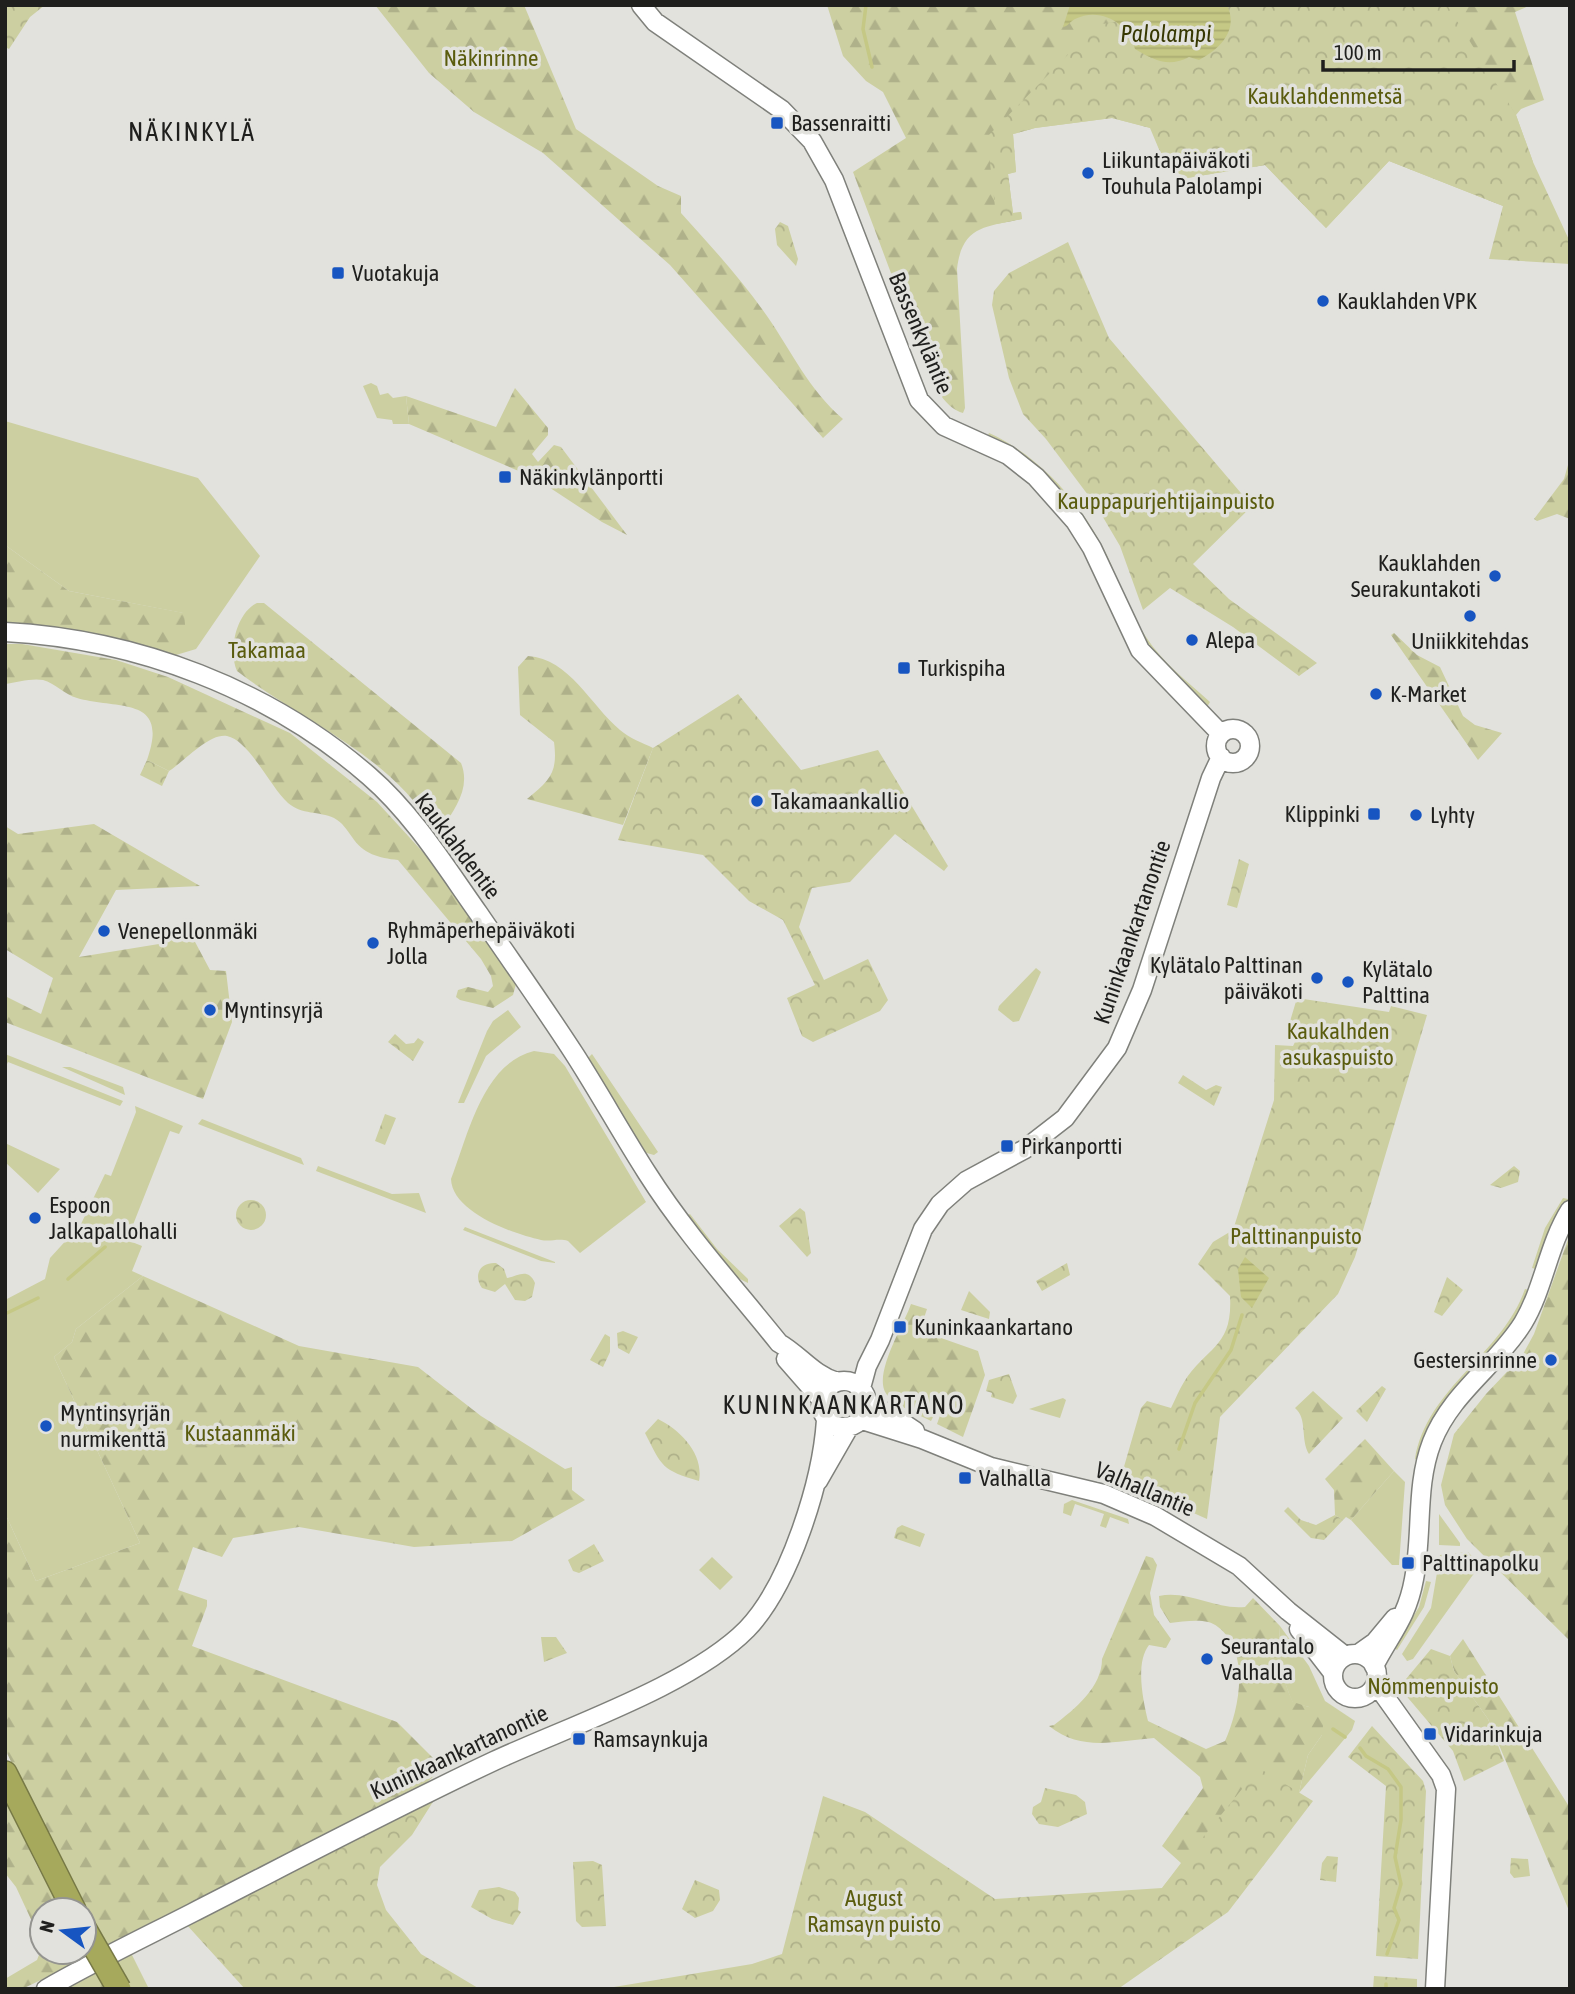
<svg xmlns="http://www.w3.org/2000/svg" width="1575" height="1994" viewBox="0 0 1575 1994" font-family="'Asap Condensed',sans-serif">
<defs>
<pattern id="forest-firs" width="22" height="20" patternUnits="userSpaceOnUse" patternTransform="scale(1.75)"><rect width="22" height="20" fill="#cccfa1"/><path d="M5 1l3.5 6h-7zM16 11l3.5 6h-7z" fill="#afb18a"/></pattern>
<pattern id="park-crowns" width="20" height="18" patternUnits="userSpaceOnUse" patternTransform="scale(1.75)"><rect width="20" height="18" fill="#cccfa1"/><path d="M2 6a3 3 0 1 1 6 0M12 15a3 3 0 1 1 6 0" fill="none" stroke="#afb18a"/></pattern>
<pattern id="water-rules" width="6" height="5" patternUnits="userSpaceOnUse" patternTransform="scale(1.75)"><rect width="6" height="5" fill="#c5c885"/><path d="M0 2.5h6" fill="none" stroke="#a9ab72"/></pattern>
</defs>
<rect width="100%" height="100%" fill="#e2e2dd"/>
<!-- grass -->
<path fill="#cccfa1" d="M371 383 377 386 380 395 388 393 393 398 406 396 409 424H393L392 420 377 418 363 386Z
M5 421 198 478 260 556 196 649 176 655 152 650 183 613 69 591 5 545Z
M989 433C1044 458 1087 510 1111 564 1122 589 1131 615 1146 637 1163 663 1188 682 1210 702L1207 707 1145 644 1100 550 987 438Z
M1036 968 1041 972 1019 1021 1013 1022 998 1010 999 1006Z
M508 1010 521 1027 486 1056 464 1103H458L487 1031 493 1021Z
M534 1051 554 1054 565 1066 646 1202 580 1253 568 1241C559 1238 550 1242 541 1240 513 1234 452 1212 451 1179 468 1136 482 1064 534 1051Z
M5 1054 123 1101 120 1106 8 1062 5 1068Z
M592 1054 658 1152 654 1155 643 1152 588 1058Z
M62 1067H70L123 1087 125 1095Z
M135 1106 183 1126 179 1134 170 1131 127 1240 142 1246 132 1271 143 1276 76 1329 72 1342 54 1357 140 1543 36 1581 5 1513V1300L45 1279 50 1258 81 1224 105 1174 111 1176 136 1112Z
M202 1119 301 1158 304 1165 198 1124Z
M5 1143 60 1169 38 1193 5 1162Z
M318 1166 392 1194 419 1193 426 1213 316 1171Z
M1563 1198 1568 1199 1536 1269 1532 1268 1545 1228Z
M690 1214 717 1249 748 1279V1283C722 1273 703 1238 688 1215Z
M465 1227 555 1262V1263L541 1261 463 1230Z
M1525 1289 1529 1290 1516 1320 1419 1460 1415 1459C1427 1387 1502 1355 1525 1289Z
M1063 1398 1066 1400 1060 1418 1029 1409Z
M1394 1471 1405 1482 1399 1565H1392L1351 1520Z
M1072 1500 1128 1519 1129 1524 1110 1517 1106 1528 1100 1526 1104 1514 1075 1504 1071 1516 1063 1513 1064 1504Z
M1439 1514 1460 1543V1546L1439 1545Z
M1468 1552 1480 1565 1413 1659 1407 1661 1402 1654 1431 1608 1440 1555Z
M712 1557 733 1577 720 1590 699 1570Z
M1426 1581 1431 1582 1424 1607 1397 1650 1394 1648 1419 1607Z
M1280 1626 1309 1666 1325 1701 1355 1721 1352 1730 1299 1793 1308 1755 1322 1735 1309 1707 1293 1703C1281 1677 1278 1654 1280 1626Z
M130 1951 149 1989H131L113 1960Z"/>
<!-- forest -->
<path fill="url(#forest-firs)" d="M375 5H524L576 129 658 186 681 196V213C711 246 741 279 767 316 792 352 809 390 843 419L823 438 670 265 543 153 474 112 429 73Z
M827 5H1531L1515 12 1544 100 1521 109 1516 115 1533 162 1531 217 1389 161 1326 228 1265 165 1187 178 1166 166 1150 128 1112 118 1035 128 1013 134 1016 172 1008 174 1013 213 1021 212 1022 219C985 227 962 226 957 269L965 408 963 413C946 408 938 391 930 377L853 172 906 138 883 92 866 81 843 56Z
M515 388 548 428V435L532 454 538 462 554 445 561 447 627 535 602 522 535 478 409 424 406 396 496 427Z
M1570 458V519L1557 514 1537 521 1534 519 1564 479Z
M5 545 69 591 184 613 186 636 152 650 34 624 5 623Z
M257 603H264L461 763C471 788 455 808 442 829H433C391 755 302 721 237 671 228 651 236 613 257 603Z
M1394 633 1417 655 1440 667 1463 716 1475 725 1502 733 1478 760 1391 635Z
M5 644H22L116 660 168 677 290 733 377 802 432 862 516 984 513 995 493 1008 460 1000 456 997 458 990 468 987 488 992 493 986 491 976 481 959 398 860C379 858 363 854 352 837 346 829 343 823 334 818 319 811 302 815 288 803 270 787 250 741 227 736 209 733 185 761 169 771L147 760C170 695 118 710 77 698 65 695 55 683 43 680 32 678 17 682 5 684Z
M528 656C570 659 590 705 620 730 629 738 643 743 653 748L623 825 527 799C550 780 558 773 554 742L520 715 518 667Z
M94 824 200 886 116 890 79 957 165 943 186 925 210 970 226 971 232 1022 203 1099 5 1022V996L41 1014 53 978 5 949V826L18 834Z
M1570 1234V1641L1467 1539 1445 1505 1441 1485 1454 1434 1486 1394 1522 1356 1534 1334Z
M143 1276 299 1346 418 1367 481 1416 565 1469 572 1467V1490L585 1500 512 1541 414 1547 299 1527 233 1538 222 1557 193 1547 178 1590 207 1600V1606L192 1646 397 1722 443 1768 425 1784 107 1946 54 1852 5 1749V1513L36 1581 140 1543 54 1357 72 1342 76 1329Z
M911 1304 927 1309 922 1324 927 1333 978 1351 985 1375 963 1437 937 1424 944 1404H940L931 1421C917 1414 899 1407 888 1396 870 1378 904 1325 911 1304Z
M1313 1391 1343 1418 1309 1454C1300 1439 1308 1419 1295 1408Z
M1365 1439 1394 1471 1351 1520 1346 1517 1343 1520 1335 1515 1334 1490 1325 1479Z
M1146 1556 1153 1558 1157 1565 1150 1593 1154 1615 1171 1639 1166 1648 1149 1645C1135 1663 1143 1700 1148 1721L1206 1749 1225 1741C1239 1710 1251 1652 1218 1627 1206 1617 1185 1622 1170 1623L1160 1607 1159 1596C1189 1590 1215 1610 1245 1607L1253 1598 1280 1626C1278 1654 1281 1677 1293 1702L1309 1707 1324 1717 1322 1735 1308 1755 1299 1793 1162 1888 1181 1863 1162 1846 1203 1788 1200 1777 1154 1738C1114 1741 1082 1752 1049 1726L1054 1725C1075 1709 1102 1687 1102 1659Z
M1463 1639 1570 1808V1913L1488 1719 1454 1671 1450 1656Z
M5 1798 37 1866 62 1910H42V1943L16 1887 5 1873Z
M42 1947V1952H84V1949L89 1957 22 1989H5V1979L37 1960Z
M93 1968 106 1989H60Z"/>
<!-- park -->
<path fill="url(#park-crowns)" d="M5 5H45L30 17 9 49 5 47Z
M1208 5H1447L1516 115 1533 162 1570 242V264L1489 259 1503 206 1389 161 1326 228 1265 165 1187 178 1166 166 1151 128 1112 118 1035 128 1013 134 1016 172 1008 174 1013 213 1021 212 1022 219 997 224 987 137 1097 25Z
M780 222 788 226 798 259 796 266 777 245 775 229Z
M1068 242 1109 338 1252 506 1193 564 1229 599 1317 663 1299 676 1233 627 1170 588 1143 610 1120 546 1097 507 1046 439 1023 414 1009 378 992 305 994 291 1009 273Z
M738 694 801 770 878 750 948 866 944 871 895 834 850 882 812 888 799 927 824 980 868 959 888 1000 880 1011 813 1042 802 1036 787 998 815 985 783 920 749 901 703 855 618 840 653 748Z
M147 760 169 771 162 786 140 775Z
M1239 859 1249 864 1237 908 1227 905Z
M1297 998 1389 1012 1391 1006 1427 1015 1355 1257 1338 1294 1220 1417 1207 1519 1124 1482 1121 1477 1141 1408 1147 1401 1171 1408C1175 1400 1179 1390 1184 1382 1207 1346 1233 1348 1230 1296L1198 1264 1213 1242 1233 1230 1274 1100 1275 1045 1293 1046 1300 1032 1288 1028Z
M395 1034 406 1044 414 1043 418 1038 424 1042 413 1061 388 1042Z
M1183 1075 1206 1090 1216 1085 1222 1087 1214 1106 1178 1083Z
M385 1114 396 1118 385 1145 375 1141Z
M1514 1166 1520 1171 1518 1182 1501 1188 1490 1185Z
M236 1215a15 15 0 1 1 30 0a15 15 0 1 1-30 0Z
M800 1208 805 1212 811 1253 807 1257 779 1226Z
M496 1263 504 1269 507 1278C518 1276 528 1267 535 1283L532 1297 525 1301 515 1300 505 1284 495 1292 482 1288C473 1275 480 1262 496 1263Z
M1067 1263 1070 1275 1042 1291 1036 1281Z
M1447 1277 1463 1290 1442 1316 1434 1312Z
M969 1291 990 1312 989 1319 961 1310Z
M623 1331 638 1337 629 1354 618 1348 617 1333Z
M605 1334 610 1337V1352L603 1367 590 1360Z
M1009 1374 1017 1396 1013 1404 991 1397 992 1393 986 1391 989 1380Z
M1382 1386 1386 1389 1367 1422 1356 1411Z
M658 1419C682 1431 704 1455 699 1481 662 1470 662 1467 645 1433Z
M1288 1507 1301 1520 1316 1525 1335 1515 1343 1520 1324 1540 1311 1538 1284 1511Z
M902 1525 925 1534 920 1547 894 1538 897 1528Z
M594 1544 604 1561 579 1573 573 1571 568 1560Z
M541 1637H556L567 1653 544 1662Z
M1431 1649 1450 1656 1454 1671 1488 1719 1504 1761 1464 1781 1453 1751 1403 1692 1406 1679Z
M1372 1726 1423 1781 1426 1791 1418 1959 1376 1956 1386 1786 1348 1757Z
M1259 1768 1313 1801 1228 1912 1118 1989H602L752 1964 782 1954 823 1796 865 1812 995 1899 1162 1888Z
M1045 1788 1076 1795 1085 1802 1087 1814 1058 1827 1039 1824 1032 1814 1033 1807 1041 1802Z
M436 1797 412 1835 380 1867 377 1885 386 1910 421 1954 478 1988 506 1989H245L186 1924Z
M1327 1856 1338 1857 1336 1882 1320 1880 1322 1863Z
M1511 1858 1528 1859 1530 1876 1514 1878 1510 1873Z
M593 1861 602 1865 606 1926 582 1927 576 1921 573 1862Z
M695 1880 719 1890 720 1900 713 1911 695 1918 682 1909Z
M499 1887 515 1892 519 1898 518 1910 521 1912 513 1925 492 1919 471 1907 479 1890Z
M1374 1976 1417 1979V1989H1373Z"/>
<!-- water -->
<path fill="url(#water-rules)" d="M1070 5H1227C1239 30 1220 49 1199 60L1189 57C1168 68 1154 60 1135 49 1129 24 1101 6 1075 19 1069 22 1069 26 1063 27Z
M1245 1257 1269 1278 1252 1308 1241 1297 1238 1269Z"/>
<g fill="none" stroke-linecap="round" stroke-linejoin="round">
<!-- stream -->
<path stroke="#c5c885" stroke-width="3.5" d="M866 5 863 29 872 67
M68 1279 105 1247
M5 1314 38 1298
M1179 1449 1195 1403 1231 1350 1242 1315
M1333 1729 1345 1737
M1360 1748 1366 1756 1388 1769 1401 1787V1820L1395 1857 1401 1884 1394 1908 1399 1920 1387 1954
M1386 1984V1989"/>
<!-- secondary casing -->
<g stroke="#7f807b" stroke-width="21">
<path id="secondary" d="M641 5 655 22 782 110 812 141 834 180 919 400 944 426 1008 455 1036 477 1075 521 1092 548 1140 650 1221 734
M5 632C137 639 269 689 369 776 413 814 445 866 479 914 511 961 544 1007 575 1055 600 1094 622 1134 647 1173 685 1233 734 1287 779 1343 800 1355 813 1375 837 1382
M1216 746a17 17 0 1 1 34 0a17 17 0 1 1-34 0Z
M786 1359 821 1399
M821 1404a23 23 0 1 1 46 0a23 23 0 1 1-46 0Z
M861 1388 867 1366 880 1340 923 1229 940 1204 966 1181 1025 1149 1065 1118 1117 1048 1142 990 1211 778 1221 757
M868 1406 888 1413 915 1431
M862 1420 922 1439 991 1467 1104 1494 1155 1516 1239 1566 1288 1611 1345 1656
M818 1481 849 1427
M1299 1629 1333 1673
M1358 1654 1375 1642 1395 1618
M1333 1676a22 22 0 1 1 44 0a22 22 0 1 1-44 0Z
M1374 1666C1391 1633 1407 1618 1414 1579 1423 1533 1415 1486 1432 1442 1451 1393 1496 1366 1523 1323 1544 1288 1548 1245 1570 1210
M1377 1679 1381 1691 1441 1775 1446 1789 1435 1989
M46 1989C93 1962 143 1938 192 1913 292 1862 392 1809 494 1761 567 1727 692 1685 747 1629 790 1584 822 1481 826 1420"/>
</g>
<!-- highway casing -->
<g stroke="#777946" stroke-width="26">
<path id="highway" d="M5 1773 74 1910"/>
</g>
<!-- secondary -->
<use href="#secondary" stroke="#fff" stroke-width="18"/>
<!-- highway -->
<use href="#highway" stroke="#a6a95c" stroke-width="23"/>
<!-- highway-bridge casing -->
<g stroke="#777946" stroke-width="26" stroke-linecap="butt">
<path id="highway-bridge" d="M84 1928 119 1989"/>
</g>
<!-- highway-bridge -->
<use href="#highway-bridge" stroke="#a6a95c" stroke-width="23"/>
</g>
<!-- markers -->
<g fill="#1755c1" stroke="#e2e2dd" stroke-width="2.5">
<rect x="770" y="116" width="14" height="14" rx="3.5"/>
<circle cx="1088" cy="173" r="7"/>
<rect x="331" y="266" width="14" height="14" rx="3.5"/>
<circle cx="1323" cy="301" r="7"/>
<rect x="498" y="470" width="14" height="14" rx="3.5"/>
<circle cx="1495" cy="576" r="7"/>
<circle cx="1470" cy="616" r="7"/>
<circle cx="1192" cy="640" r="7"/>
<rect x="897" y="661" width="14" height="14" rx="3.5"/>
<circle cx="1376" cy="694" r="7"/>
<circle cx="757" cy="801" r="7"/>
<rect x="1367" y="807" width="14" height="14" rx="3.5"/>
<circle cx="1416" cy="815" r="7"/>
<circle cx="104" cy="931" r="7"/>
<circle cx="373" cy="943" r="7"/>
<circle cx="1317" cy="978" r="7"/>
<circle cx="1348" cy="982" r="7"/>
<circle cx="210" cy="1010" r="7"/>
<rect x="1000" y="1139" width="14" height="14" rx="3.5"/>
<circle cx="35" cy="1218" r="7"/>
<rect x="893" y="1320" width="14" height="14" rx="3.5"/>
<circle cx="1551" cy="1360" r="7"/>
<circle cx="46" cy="1426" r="7"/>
<rect x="958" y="1471" width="14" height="14" rx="3.5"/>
<rect x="1401" y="1556" width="14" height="14" rx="3.5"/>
<circle cx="1207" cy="1659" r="7"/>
<rect x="1423" y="1727" width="14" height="14" rx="3.5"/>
<rect x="572" y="1732" width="14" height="14" rx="3.5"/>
</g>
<g text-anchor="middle" stroke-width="7" stroke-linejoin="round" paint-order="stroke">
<!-- park labels -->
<g font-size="23" fill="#5a5c0e" stroke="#e2e2dd">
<text x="491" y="66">Näkinrinne</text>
<text x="1325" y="104">Kauklahdenmetsä</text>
<text x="1166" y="509">Kauppapurjehtijainpuisto</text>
<text x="267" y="658">Takamaa</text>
<text x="1338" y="1039">Kaukalhden<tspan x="1338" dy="26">asukaspuisto</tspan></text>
<text x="1296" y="1244">Palttinanpuisto</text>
<text x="240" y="1441">Kustaanmäki</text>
<text x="1433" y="1694">Nõmmenpuisto</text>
<text x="874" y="1906">August<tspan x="874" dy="26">Ramsayn puisto</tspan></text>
</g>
<!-- poi labels -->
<g font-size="23" fill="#1f1f1d" stroke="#e2e2dd" text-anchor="start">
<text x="791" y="131">Bassenraitti</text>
<text x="1102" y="168">Liikuntapäiväkoti<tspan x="1102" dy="26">Touhula Palolampi</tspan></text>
<text x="352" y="281">Vuotakuja</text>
<text x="1337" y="309">Kauklahden VPK</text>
<text x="519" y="485">Näkinkylänportti</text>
<text x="1481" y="571" text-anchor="end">Kauklahden<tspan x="1481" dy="26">Seurakuntakoti</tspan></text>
<text x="1206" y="648">Alepa</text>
<text x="1470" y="649" text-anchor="middle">Uniikkitehdas</text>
<text x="918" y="676">Turkispiha</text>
<text x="1390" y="702">K-Market</text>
<text x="771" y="809">Takamaankallio</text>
<text x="1360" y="822" text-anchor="end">Klippinki</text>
<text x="1430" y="823">Lyhty</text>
<text x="387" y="938">Ryhmäperhepäiväkoti<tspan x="387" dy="26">Jolla</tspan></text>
<text x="118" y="939">Venepellonmäki</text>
<text x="1303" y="973" text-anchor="end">Kylätalo Palttinan<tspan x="1303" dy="26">päiväkoti</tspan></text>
<text x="1362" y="977">Kylätalo<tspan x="1362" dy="26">Palttina</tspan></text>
<text x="224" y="1018">Myntinsyrjä</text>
<text x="1021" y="1154">Pirkanportti</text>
<text x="49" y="1213">Espoon<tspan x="49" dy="26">Jalkapallohalli</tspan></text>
<text x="914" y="1335">Kuninkaankartano</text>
<text x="1537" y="1368" text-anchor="end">Gestersinrinne</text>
<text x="60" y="1421">Myntinsyrjän<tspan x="60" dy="26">nurmikenttä</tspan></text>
<text x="979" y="1486">Valhalla</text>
<text x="1422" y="1571">Palttinapolku</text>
<text x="1221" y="1654">Seurantalo<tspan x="1221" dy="26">Valhalla</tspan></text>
<text x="1444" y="1742">Vidarinkuja</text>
<text x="593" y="1747">Ramsaynkuja</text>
</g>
<!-- street labels -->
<g font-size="23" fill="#1f1f1d" stroke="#e2e2dd">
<text transform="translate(921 333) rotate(67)" y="8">Bassenkyläntie</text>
<text transform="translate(458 846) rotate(53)" y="8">Kauklahdentie</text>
<text transform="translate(1132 932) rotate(-71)" y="8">Kuninkaankartanontie</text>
<text transform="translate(1145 1489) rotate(23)" y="8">Valhallantie</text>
<text transform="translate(459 1752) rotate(-25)" y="8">Kuninkaankartanontie</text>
</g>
<!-- water labels -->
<g font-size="24" font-style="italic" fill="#373802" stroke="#e2e2dd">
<text x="1166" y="42">Palolampi</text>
</g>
<!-- quarter labels -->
<g font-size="26" letter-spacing="2" fill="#1f1f1d" stroke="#e2e2dd">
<text x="192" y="141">NÄKINKYLÄ</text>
<text x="844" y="1414">KUNINKAANKARTANO</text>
</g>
</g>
<!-- border -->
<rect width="1575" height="1994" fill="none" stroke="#1f1f1d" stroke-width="14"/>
<!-- north arrow -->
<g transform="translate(63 1931) rotate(285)"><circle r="33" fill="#e2e2dd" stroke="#949490" stroke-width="2"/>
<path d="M0-5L12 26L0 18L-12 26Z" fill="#1755c1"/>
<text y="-10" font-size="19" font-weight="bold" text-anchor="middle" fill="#1f1f1d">N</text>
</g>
<!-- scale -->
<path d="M1323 60v10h191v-10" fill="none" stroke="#1f1f1d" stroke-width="3.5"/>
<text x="1334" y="60" font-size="21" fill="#1f1f1d" stroke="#e2e2dd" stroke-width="5" paint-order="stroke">100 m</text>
</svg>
